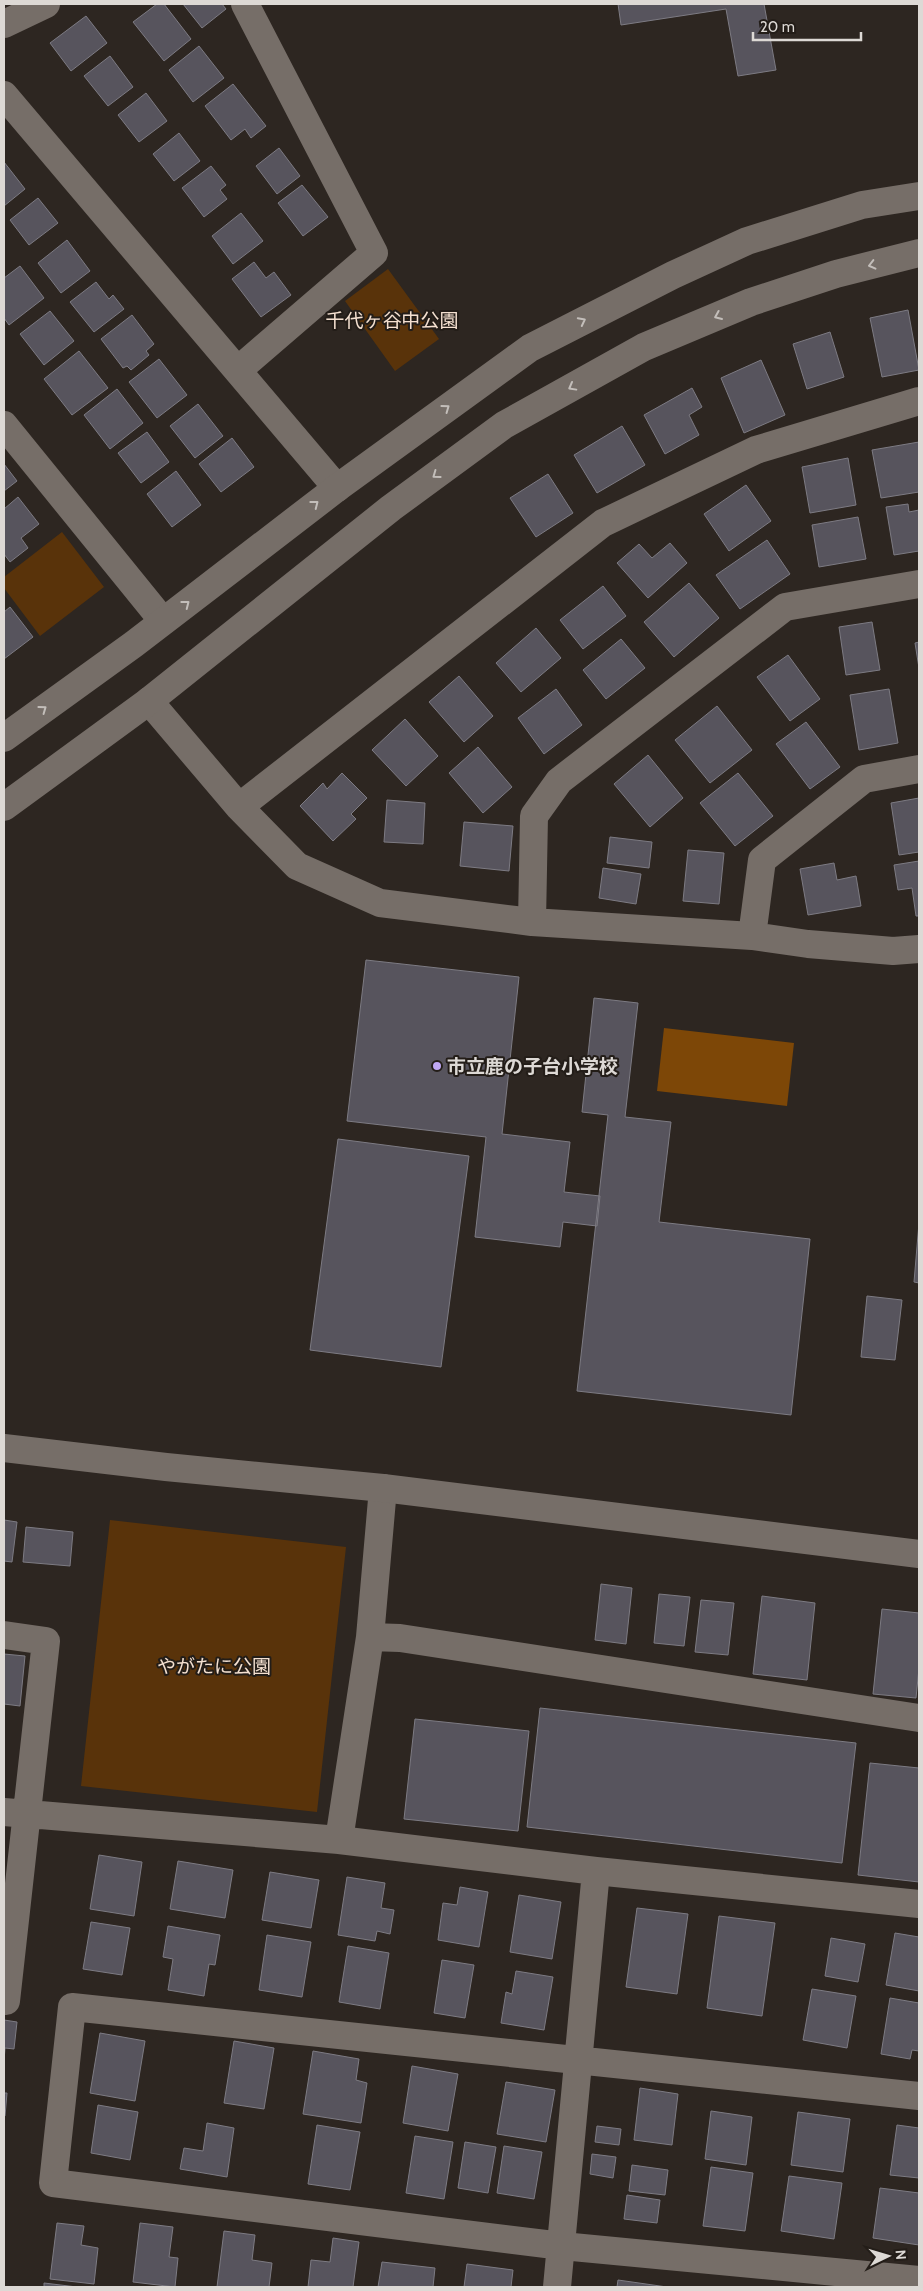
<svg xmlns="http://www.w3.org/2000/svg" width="923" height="2291" viewBox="0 0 923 2291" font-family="Cabin,'Noto Sans JP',sans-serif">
<rect width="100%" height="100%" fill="#2d2621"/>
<!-- green -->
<path fill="#59330a" d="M388 269 439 339 395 371 345 301Z
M62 532 104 587 40 636 4 588V577Z
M110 1520 346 1547 317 1812 81 1786Z"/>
<!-- water -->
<path fill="#7d4707" d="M664 1028 794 1043 787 1106 657 1091Z"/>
<!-- building -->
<path fill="#57545d" stroke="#7d7b83" d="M157 4H164L191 39 164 61 133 22Z
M183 4H222L226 9 202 28Z
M618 4H764L776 70 738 76 726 9 621 25Z
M86 16 107 43 71 71 50 43Z
M199 46 224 78 193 102 169 70Z
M110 56 133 87 108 106 84 76Z
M233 84 266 126 251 138 245 129 231 140 205 106Z
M146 93 167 121 139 142 118 115Z
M179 133 200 161 174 181 153 154Z
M279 148 300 176 277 194 256 166Z
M4 162 25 189 4 206Z
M211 166 226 185 220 190 227 199 204 217 182 188Z
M302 185 328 217 303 236 278 203Z
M38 198 58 223 29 245 10 220Z
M241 213 263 241 233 264 212 236Z
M67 240 90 271 61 293 38 263Z
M254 262 266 278 274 272 291 295 261 317 232 279Z
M20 266 44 298 9 325 4 318V278Z
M96 282 109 299 113 295 124 309 94 332 70 302Z
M908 310 919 370 882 377 870 318Z
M50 311 74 341 44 365 20 334Z
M132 315 154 344 146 351 149 355 131 370 127 366 123 368 101 339Z
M830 332 844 377 807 389 793 344Z
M79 351 108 388 72 415 44 379Z
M159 359 187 395 157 418 129 382Z
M761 360 785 415 744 433 721 378Z
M692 388 702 407 689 415 699 435 665 454 644 415Z
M117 389 143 423 110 449 84 415Z
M198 404 223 436 195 458 170 426Z
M622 426 645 465 597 493 574 455Z
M147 432 169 462 141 483 118 453Z
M232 438 254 467 221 492 199 464Z
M919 442V492L881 498 872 450Z
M848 458 856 505 810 513 802 467Z
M4 464 17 481 4 491Z
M176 471 201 505 172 527 147 494Z
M548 474 573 513 536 537 510 498Z
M746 485 771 521 729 551 704 514Z
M18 497 39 524 21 538 28 548 10 562 4 554V509Z
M908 504 909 512 919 510V551L894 555 886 507Z
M858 517 866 559 819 567 812 525Z
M767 540 790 574 740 609 716 575Z
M670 543 687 563 648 598 617 563 639 544 652 558Z
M689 583 719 618 674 657 644 622Z
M603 586 626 616 583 649 560 620Z
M10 607 33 637 4 659V612Z
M872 622 880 670 846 675 839 627Z
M536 628 561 658 521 692 496 663Z
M621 639 645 668 606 699 583 670Z
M919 642V668L915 643Z
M788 655 820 699 790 721 757 677Z
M459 676 493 716 464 742 429 702Z
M556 689 582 725 544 754 518 718Z
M889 689 898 743 859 750 850 695Z
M717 706 752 750 710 783 675 740Z
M405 719 438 756 406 786 372 750Z
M806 722 840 767 810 789 776 744Z
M478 747 512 787 483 813 449 773Z
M648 755 683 798 650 827 614 784Z
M342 773 367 798 351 814 356 819 333 841 300 806 323 783 327 789Z
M738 773 773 816 735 846 700 803Z
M919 798V852L899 855 891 803Z
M387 800 425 803 423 844 384 842Z
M464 822 513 826 509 871 460 866Z
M610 837 652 842 649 868 607 863Z
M688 850 724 853 719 904 683 901Z
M919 861V916H916L912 888 898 890 894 865Z
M834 863 837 880 856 876 861 906 808 915 800 869Z
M603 868 641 874 636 904 599 898Z
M366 960 519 977 502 1134 570 1142 564 1192 600 1196 597 1226 563 1222 560 1247 475 1237 486 1137 347 1121Z
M594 998 638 1003 625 1117 671 1122 659 1222 810 1239 791 1415 577 1391 608 1115 582 1112Z
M338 1139 469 1156 441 1367 310 1350Z
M919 1223V1283L914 1282Z
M867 1296 902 1300 895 1360 861 1357Z
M4 1520 17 1522 12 1562 4 1561Z
M26 1527 73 1532 70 1566 23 1562Z
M601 1584 632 1588 626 1644 595 1640Z
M659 1594 690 1597 684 1646 654 1643Z
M762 1596 815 1603 807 1680 753 1674Z
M701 1600 734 1603 728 1655 695 1652Z
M882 1609 919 1613V1668L916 1698 873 1694Z
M4 1654 25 1656 20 1706 4 1704Z
M540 1708 856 1743 842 1863 527 1827Z
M415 1719 529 1731 518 1831 404 1819Z
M870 1763 919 1768V1882L858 1875Z
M99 1855 142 1862 134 1916 90 1909Z
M178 1861 233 1870 225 1918 170 1909Z
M270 1872 319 1880 311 1928 262 1920Z
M347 1877 385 1883 381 1908 394 1910 390 1934 377 1931 375 1941 338 1935Z
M460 1887 488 1892 479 1947 438 1940 443 1903 457 1905Z
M519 1895 561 1902 552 1959 510 1952Z
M637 1908 688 1914 677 1994 626 1987Z
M719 1916 775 1923 762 2016 707 2008Z
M91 1922 130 1928 122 1975 83 1969Z
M168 1926 220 1935 215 1965 209 1964 204 1996 168 1990 173 1959 163 1957Z
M895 1933 919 1937V1991L886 1985Z
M267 1935 311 1942 302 1997 259 1990Z
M831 1938 865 1944 858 1982 825 1976Z
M348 1946 389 1953 380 2009 339 2002Z
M442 1960 474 1965 465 2018 434 2013Z
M516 1971 553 1977 544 2030 501 2023 506 1992 512 1994Z
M812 1989 856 1996 847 2048 803 2040Z
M890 1998 919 2003V2051L912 2050 910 2059 881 2054Z
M4 2020 17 2022 14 2049 5 2048 4 2061Z
M100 2033 145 2041 135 2101 90 2093Z
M234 2041 274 2048 264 2109 224 2103Z
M313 2051 359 2059 356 2080 367 2083 361 2123 303 2114Z
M412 2066 458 2074 448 2131 403 2123Z
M506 2082 555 2090 546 2142 497 2134Z
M640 2088 678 2094 672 2145 634 2140Z
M4 2093H7L5 2116H4Z
M98 2105 138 2112 130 2160 91 2153Z
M711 2111 752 2117 746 2165 705 2159Z
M798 2112 850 2119 843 2172 791 2165Z
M207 2123 234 2128 227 2177 180 2169 184 2148 203 2151Z
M317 2125 360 2132 350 2190 308 2184Z
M897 2125 919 2128V2178L890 2175Z
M597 2126 621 2129 619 2145 595 2142Z
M415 2136 453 2142 444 2199 406 2193Z
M465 2142 496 2147 488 2193 458 2188Z
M504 2146 542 2152 534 2199 497 2193Z
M592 2154 616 2157 613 2178 590 2174Z
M632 2165 668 2170 665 2195 629 2191Z
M711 2167 753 2173 745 2231 703 2226Z
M789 2176 842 2183 834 2239 781 2231Z
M880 2188 919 2193V2245L873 2238Z
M627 2195 660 2200 657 2223 624 2219Z
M57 2223 84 2226 81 2245 98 2248 94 2284 50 2279Z
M140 2223 173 2227 169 2257 178 2258 175 2287 133 2282Z
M224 2231 255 2235 252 2260 272 2263 269 2287H217Z
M333 2238 359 2242 353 2287H308L311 2260 330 2262Z
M382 2262 435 2268 433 2287H378Z
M467 2264 513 2270 511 2287H464Z
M618 2280 667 2287H617Z
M44 2283 77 2287H44Z"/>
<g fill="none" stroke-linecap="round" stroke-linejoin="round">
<!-- street -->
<path stroke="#766e68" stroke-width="28" d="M4 24 46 4
M4 95 337 488
M238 370 374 253 245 4
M4 425 163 621
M149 701 239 807 297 866 380 903 532 922 752 936 808 944 893 951 919 949
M239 807 603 523 756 450 919 401
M532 922 534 816 559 781 785 607 919 584
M752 936 762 860 864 779 919 769
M4 1635 46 1641 6 2001 4 2000
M370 1637 400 1638 919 1718
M4 1812 339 1840 596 1871 919 1904
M339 1840 370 1637 383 1488
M919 2096 72 2007 53 2183 562 2246 919 2280
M557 2287 596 1871"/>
<!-- secondary -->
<path stroke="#766e68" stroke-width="28" d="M4 738 134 644 337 488 530 348 673 275 747 241 862 205 919 196
M4 807 149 701 391 508 504 425 644 347 751 302 836 274 919 253
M4 1448 166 1467 383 1488 919 1554"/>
</g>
<!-- one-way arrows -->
<defs><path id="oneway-chevron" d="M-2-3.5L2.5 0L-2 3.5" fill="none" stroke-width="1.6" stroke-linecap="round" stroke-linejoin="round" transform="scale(1.25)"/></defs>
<g stroke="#c3beba">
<use href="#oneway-chevron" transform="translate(872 265) rotate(166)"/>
<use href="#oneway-chevron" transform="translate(718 316) rotate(157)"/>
<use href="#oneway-chevron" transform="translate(582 321) rotate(-27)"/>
<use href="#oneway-chevron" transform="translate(572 387) rotate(151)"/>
<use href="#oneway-chevron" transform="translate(446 408) rotate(-36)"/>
<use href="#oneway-chevron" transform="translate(436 475) rotate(144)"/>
<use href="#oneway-chevron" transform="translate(315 504) rotate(-38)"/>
<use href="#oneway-chevron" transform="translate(186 604) rotate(-38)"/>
<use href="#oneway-chevron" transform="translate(43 709) rotate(-36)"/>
</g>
<!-- markers -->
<circle fill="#c0a8f4" stroke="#231d18" stroke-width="2" cx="437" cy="1066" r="5"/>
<g text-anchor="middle" stroke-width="4" stroke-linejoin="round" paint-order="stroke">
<!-- park labels -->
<g font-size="19" fill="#f4e0d0" stroke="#231d18">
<text x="392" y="327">千代ヶ谷中公園</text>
<text x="214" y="1673">やがたに公園</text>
</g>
<!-- poi labels -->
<g font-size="19" font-weight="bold" fill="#ddd9d5" stroke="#231d18" text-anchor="start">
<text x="447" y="1073">市立鹿の子台小学校</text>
</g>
</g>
<!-- border -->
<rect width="923" height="2291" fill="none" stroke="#ddd9d5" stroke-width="10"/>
<!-- north arrow -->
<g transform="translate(888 2256) rotate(85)" stroke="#231d18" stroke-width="4" paint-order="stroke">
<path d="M0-4L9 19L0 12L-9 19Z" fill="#ddd9d5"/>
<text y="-8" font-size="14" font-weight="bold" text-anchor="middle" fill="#ddd9d5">N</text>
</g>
<!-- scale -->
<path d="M753 32v8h108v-8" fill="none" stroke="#ddd9d5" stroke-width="2.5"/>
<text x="760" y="32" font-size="15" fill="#ddd9d5" stroke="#231d18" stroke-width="4" paint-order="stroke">20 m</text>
</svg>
